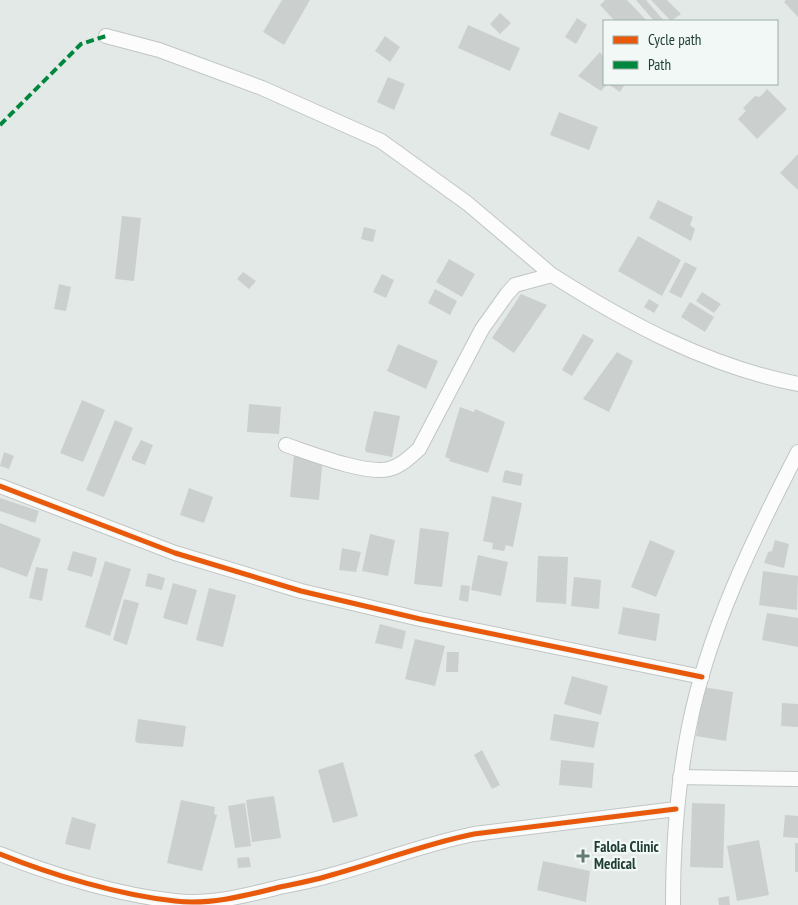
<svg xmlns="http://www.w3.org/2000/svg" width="798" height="905" viewBox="0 0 798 905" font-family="'PT Sans Narrow',sans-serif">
<rect width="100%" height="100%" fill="#e3e9e7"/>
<!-- building -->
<path fill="#cbd0ce" d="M282 0H310L284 45 263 32Z
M605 0H627L647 21H615L600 5Z
M636 0H646L664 21H654Z
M651 0H667L681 14 671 21Z
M786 0H798V17L784 2Z
M500 13 511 23 500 34 490 24Z
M577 18 587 25 576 44 565 37Z
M468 25 520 48 510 71 458 48Z
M385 36 400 47 390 62 375 51Z
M600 52 604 57V84H607L601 91 578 76Z
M388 77 405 84 394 110 377 102Z
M608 84H625L620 92Z
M767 89 787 109 757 139 738 119 746 111 743 108 755 96 760 97Z
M559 112 598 127 589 150 550 135Z
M798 154V190L780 173Z
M658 200 693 217 690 225 695 229 691 241 649 218Z
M122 216 141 218 134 281 115 279Z
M364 227 376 230 373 242 361 239Z
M638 236 681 260 662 296 618 271Z
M449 259 475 274 462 297 436 282Z
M685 262 697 268 681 298 669 292Z
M243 272 256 281 249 289 237 279Z
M382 274 394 280 386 298 373 292Z
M59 284 71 287 66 311 54 309Z
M435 289 457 301 450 315 428 303Z
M702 292 721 304 714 313 696 301Z
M521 294 547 305 514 353 492 338Z
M649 299 659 305 654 313 644 307Z
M690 302 714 317 705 332 681 317Z
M583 334 594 340 572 376 562 370Z
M398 344 438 361 426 389 387 371Z
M617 352 633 361 609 412 583 399Z
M82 400 105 410 83 462 60 453Z
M249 404 281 407 279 434 247 432Z
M460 407 474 412 475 409 505 422 488 473 449 461 450 459 445 457Z
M374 411 400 416 392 457 366 452 365 449Z
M115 420 133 428 104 497 86 490Z
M141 440 153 445 145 465 132 460V457Z
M4 452 14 456 9 469 0 466Z
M294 454 323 456 319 500 290 497Z
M505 470 523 474 521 486 502 482Z
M189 488 213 497 204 523 180 515Z
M492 496 522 503 513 547 506 545 504 551 492 549 493 543 483 541Z
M0 498 39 511 35 523 0 511Z
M0 523 41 539 27 577 0 567Z
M420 528 449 532 442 587 414 584Z
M370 534 395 540 388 576 362 571Z
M650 540 675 551 656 597 631 587Z
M775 540 789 544 784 568 764 563 768 552 772 551Z
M342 548 361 552 356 572 339 570Z
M73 551 97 558 92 577 67 570Z
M478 555 508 562 501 596 471 590Z
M538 556 568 557 566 604 536 602Z
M105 561 131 569 110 636 85 627Z
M36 567 48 569 42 601 29 598Z
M763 571 798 576 797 610 759 605Z
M148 573 165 578 162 590 145 586Z
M574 577 601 580 599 609 571 606Z
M173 583 197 590 187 625 163 618Z
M461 585 470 586 468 602 459 600Z
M209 588 236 595 223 647 196 640Z
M124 599 139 603 127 645 113 640Z
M623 607 660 614 656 641 618 634Z
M767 613 798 618V647L762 640Z
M380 624 406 631 402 649 375 643Z
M415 639 445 646 435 686 405 679Z
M447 652H459L458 672H446Z
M572 676 608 686 601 715 564 704Z
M703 687 733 692 726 741 696 736Z
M782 703 798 704V727L781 726Z
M554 714 599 722 594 748 550 740Z
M138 719 186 726 183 747 137 743 135 740Z
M482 750 500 785 492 789 474 755Z
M561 760 594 763 592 788 559 785Z
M343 762 358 816 333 823 318 770Z
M274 796 281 838 252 842 246 800Z
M181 800 215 807 214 814 217 815 202 871 167 863Z
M245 803 251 846 235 848 228 806Z
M692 803 725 804 723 868 690 867Z
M785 815 798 816V838L783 837Z
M72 817 96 824 90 850 65 844Z
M759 840 769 895 737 901 727 846Z
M795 843H798V872H795Z
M249 857 251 867 238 868 237 858Z
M543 861 590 871 586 902 537 890Z
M729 896 730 905H719L718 898Z"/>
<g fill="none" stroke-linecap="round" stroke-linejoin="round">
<!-- street casing -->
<g stroke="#c0c6c4" stroke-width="16">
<path id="street" d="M106 36 159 50 262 88 381 141 467 203 552 275
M286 445C310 453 366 475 389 469 401 466 410 457 419 449L482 329 507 294 515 285 552 275C629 324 708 366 798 384
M0 486 175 553 301 591 420 619 702 677
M680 777 798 779
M0 854C52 875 119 895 175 901 209 905 244 896 276 888 294 884 311 881 328 876 377 863 424 844 474 834L676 809
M673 905C673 845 677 786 689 727 708 631 753 539 798 452"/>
</g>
<!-- street -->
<use href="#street" stroke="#fbfcfb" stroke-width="14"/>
<!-- quiet -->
<path stroke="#00873e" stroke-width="4" stroke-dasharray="8 4" stroke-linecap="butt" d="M0 125 81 44 106 36"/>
<!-- cycleway casing -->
<g stroke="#f1f8f5" stroke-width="8">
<path id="cycleway" d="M0 486 175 553 301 591 420 619 702 677
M0 854C52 875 119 895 175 901 209 905 244 896 276 888 294 884 311 881 328 876 377 863 424 844 474 834L676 809"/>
</g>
<!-- cycleway -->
<use href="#cycleway" stroke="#e8590c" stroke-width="5"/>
</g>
<!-- markers -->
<path fill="#647a75" stroke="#f1f8f5" stroke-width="2" d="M580.5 848.5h5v5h5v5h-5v5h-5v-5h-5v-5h5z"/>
<g text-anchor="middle" stroke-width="4.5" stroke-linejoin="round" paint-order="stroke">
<!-- poi labels -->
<g font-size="15" font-weight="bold" fill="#203e37" stroke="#f1f8f5" text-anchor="start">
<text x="594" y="852">Falola Clinic<tspan x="594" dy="17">Medical</tspan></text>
</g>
</g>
<!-- legend -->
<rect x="603" y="20" width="175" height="65" fill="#f1f8f5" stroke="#9daea9"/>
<rect x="613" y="36" width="25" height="8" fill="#e8590c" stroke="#9daea9"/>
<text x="648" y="45" font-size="15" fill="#203e37">Cycle path</text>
<rect x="613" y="61" width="25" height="8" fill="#00873e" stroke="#9daea9"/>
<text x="648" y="70" font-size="15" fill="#203e37">Path</text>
</svg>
